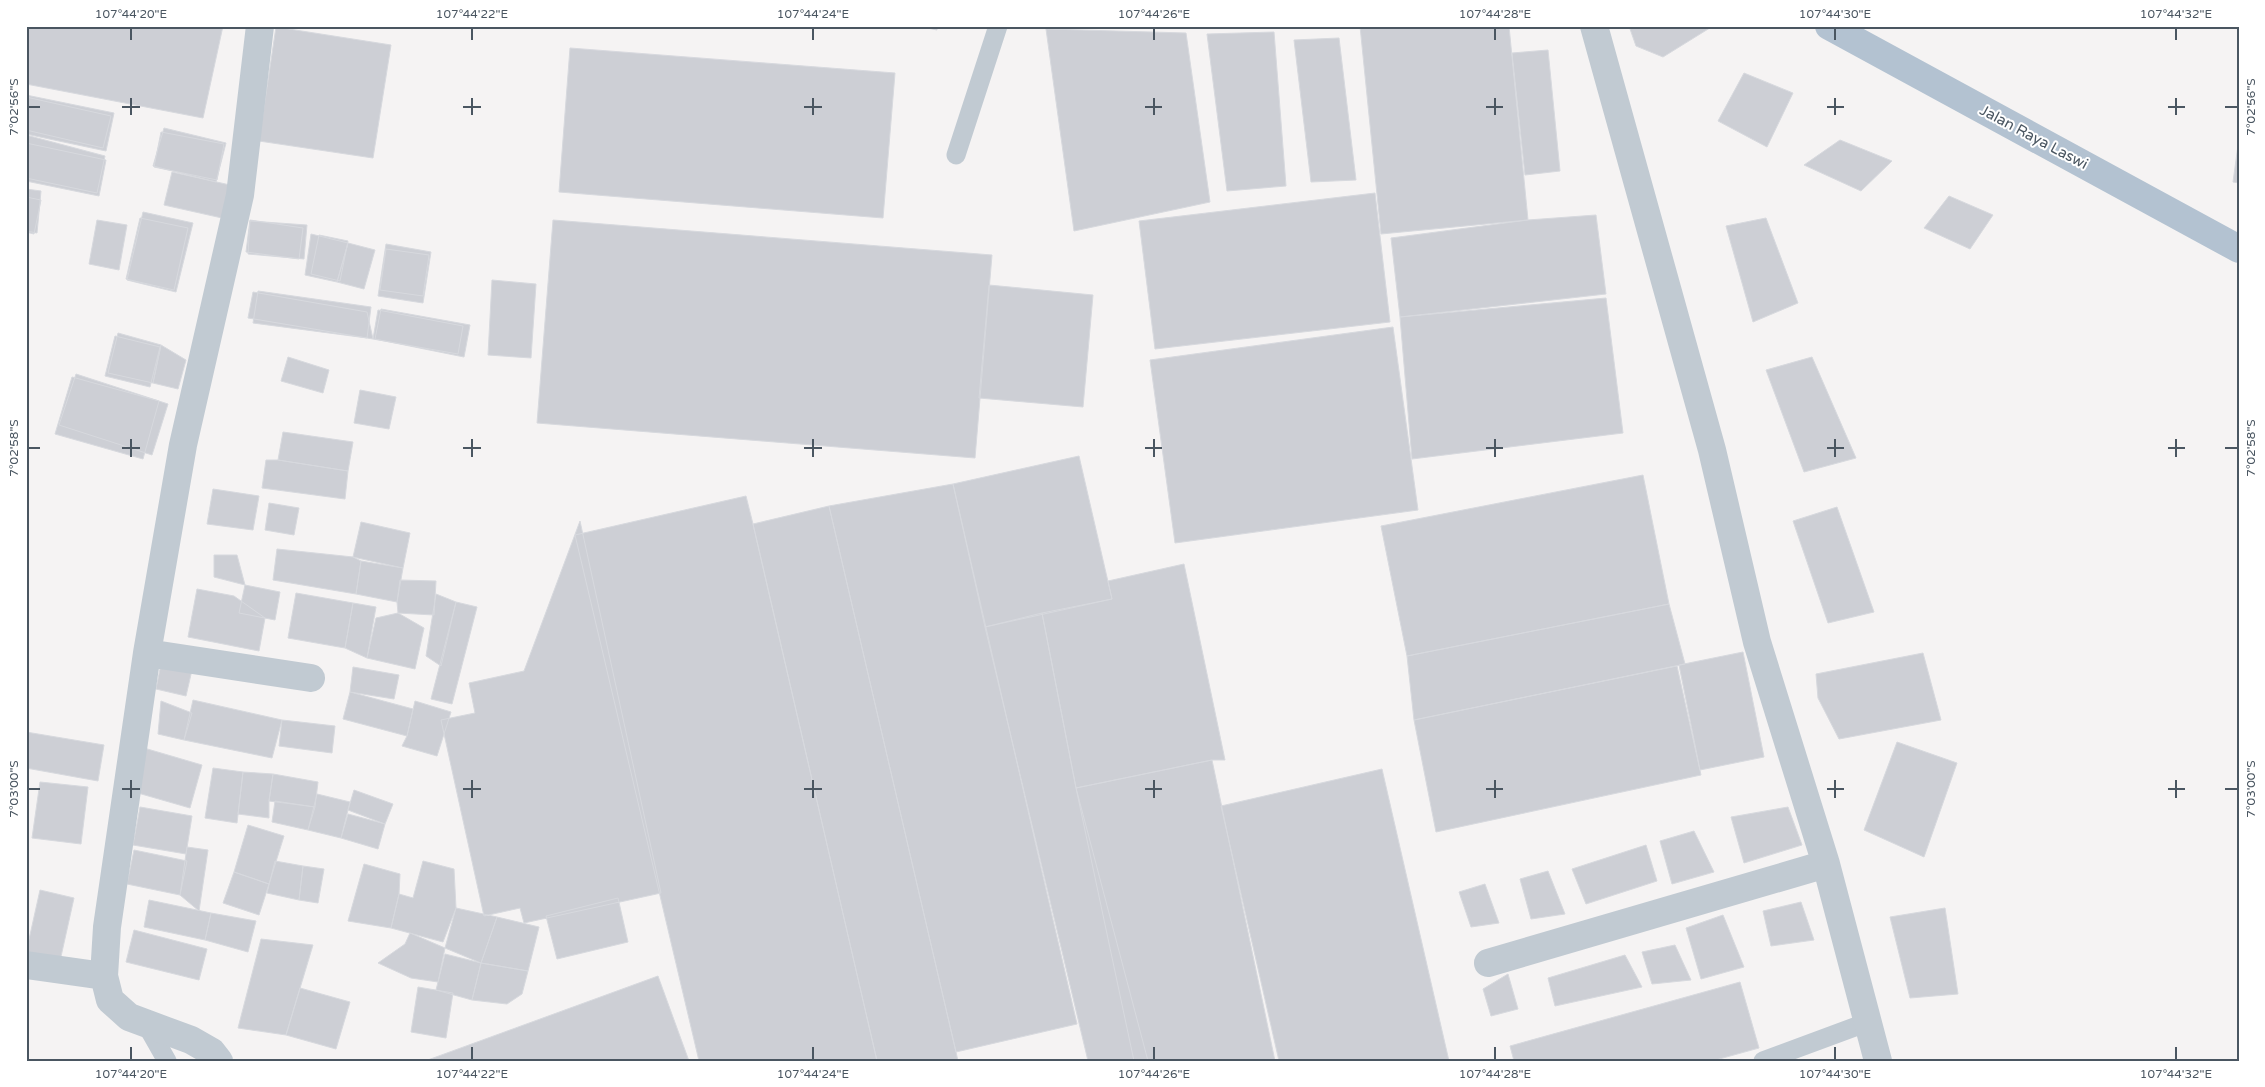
<svg xmlns="http://www.w3.org/2000/svg" width="2265" height="1087" viewBox="0 0 2265 1087" font-family="'Varela Round',sans-serif">
<rect width="100%" height="100%" fill="#f5f3f3"/>
<!-- building -->
<path fill="#cdcfd5" stroke="#d7d9de" d="M26 26H223L203 118 26 84Z
M918 26H937V30Z
M1360 26H1509L1528 220 1381 234Z
M1629 26H1713L1663 57 1636 46Z
M276 27 391 45 373 158 259 141Z
M1046 29 1186 33 1210 202 1074 231Z
M1274 32 1286 186 1227 191 1207 34Z
M1339 38 1356 180 1311 182 1294 40Z
M570 48 895 73 883 218 559 192Z
M1548 50 1560 171 1525 175 1512 53Z
M1744 73 1793 93 1767 147 1718 121Z
M26 95 114 113 106 151 26 134Z
M26 97 111 116 103 148 26 130Z
M164 128 226 143 216 182 153 166Z
M161 132 224 144 217 180 154 167Z
M26 135 105 156 97 193 26 178Z
M2239 138V183L2233 182Z
M1840 140 1892 161 1861 191 1804 165Z
M26 143 106 160 99 196 26 181Z
M172 172 230 185 222 218 164 205Z
M26 189 41 191 37 233 26 231Z
M1375 193 1390 322 1155 349 1139 221Z
M1949 196 1993 215 1970 249 1924 228Z
M26 197 41 200 34 234 26 232Z
M143 212 193 223 176 292 127 280Z
M1596 215 1606 294 1400 317 1391 238 1528 220Z
M140 218 188 228 174 290 126 279Z
M1766 218 1798 303 1753 322 1726 226Z
M97 220 127 225 119 270 89 264Z
M250 220 303 228 299 259 246 252Z
M553 220 992 255 975 458 537 423Z
M250 221 307 225 304 259 248 254Z
M311 234 348 243 337 282 305 275Z
M319 235 348 241 340 281 311 274Z
M348 243 375 250 364 289 337 282Z
M386 244 431 252 423 303 378 296Z
M386 249 429 255 423 296 380 290Z
M492 280 536 284 531 358 488 355Z
M989 285 1093 295 1083 407 979 398Z
M258 291 371 307 367 338 253 323Z
M253 292 367 312 373 339 248 318Z
M1606 298 1623 433 1412 459 1400 317Z
M381 309 470 325 464 357 375 339Z
M378 310 463 326 458 354 373 339Z
M1393 327 1418 510 1175 543 1150 360Z
M118 333 161 345 153 383 108 373Z
M115 336 160 347 150 387 105 376Z
M161 345 186 360 178 389 153 383Z
M288 357 329 370 323 393 281 381Z
M1812 357 1856 458 1804 472 1766 370Z
M76 374 168 404 152 455 59 425Z
M72 377 159 401 143 459 55 434Z
M360 390 396 397 389 429 354 423Z
M283 432 353 442 348 471 278 460Z
M1079 456 1112 599 985 627 953 484Z
M266 460H278L348 471 345 499 262 488Z
M1643 475 1669 604 1407 656 1381 526Z
M953 484 1077 1024 956 1052 829 506Z
M213 489 259 496 253 530 207 524Z
M746 496 753 524 877 1061H699L575 535Z
M269 503 299 508 294 535 265 530Z
M829 506 956 1052 958 1061H877L753 524Z
M1837 507 1874 612 1828 623 1793 521Z
M580 521 661 893 524 923 520 908 484 916 441 720 475 713 469 683 524 671Z
M361 522 410 533 403 568 353 557Z
M277 549 353 557 361 561 356 594 273 580Z
M214 555H237L245 585 214 577Z
M361 561 403 568 397 602 356 594Z
M1184 564 1225 760H1212L1076 788 1042 613 1112 599 1108 581Z
M400 580 436 581 434 615 398 613 397 602Z
M245 585 280 592 275 620 239 613Z
M197 589 234 596 265 618 259 651 188 637Z
M296 593 353 603 345 648 288 638Z
M436 594 456 602 441 666 426 656Z
M456 602 477 607 452 704 431 699Z
M353 603 376 607 367 658 345 648Z
M1669 604 1685 664 1414 720 1407 656Z
M398 613 424 628 415 669 367 658 376 618Z
M1042 613 1076 788 1148 1061H1088L985 627Z
M1743 652 1764 757 1700 770 1679 665Z
M1923 653 1941 720 1839 739 1818 698 1816 674Z
M161 664 192 670 186 696 156 689Z
M1677 666 1701 775 1436 832 1414 720Z
M353 667 399 675 394 699 350 692Z
M350 692 413 709 407 736 343 719Z
M193 700 282 720 272 758 184 740Z
M161 701 192 713 184 740 158 734Z
M415 701 451 712 437 756 402 746 407 736Z
M282 720 335 726 332 753 279 746Z
M26 732 104 745 98 781 26 768Z
M1897 742 1957 763 1924 857 1864 830Z
M144 748 202 765 190 808 131 791Z
M1212 760 1275 1061H1134L1076 788Z
M213 768 243 772 237 823 205 818Z
M1382 769 1449 1061H1279L1221 806Z
M243 772 273 774 269 801V818L238 814Z
M273 774 318 782 315 807 269 801Z
M40 782 88 787 81 844 32 838Z
M354 790 393 804 385 824 348 810Z
M317 794 350 802 341 838 308 830Z
M275 801 315 807 308 830 272 822Z
M140 807 192 816 186 854 133 845Z
M1788 807 1802 845 1744 863 1731 817Z
M348 814 385 824 378 849 341 838Z
M248 825 284 836 269 884 234 872Z
M1694 831 1714 872 1672 884 1660 841Z
M1646 845 1657 881 1586 904 1572 869Z
M187 847 208 850 199 911 180 895Z
M134 850 187 861 180 895 127 884Z
M275 861 303 866 299 900 267 893Z
M423 861 454 869 456 908 443 942 391 928 399 894 413 898Z
M364 864 400 874 399 894 391 928 348 921Z
M303 866 324 869 318 903 299 900Z
M1548 871 1565 914 1531 919 1520 879Z
M234 872 269 884 259 915 223 903Z
M1485 884 1499 923 1471 927 1459 892Z
M40 890 74 898 60 961 26 953Z
M618 898 628 942 557 959 546 916Z
M149 900 211 913 205 940 144 927Z
M1801 902 1814 940 1771 946 1763 911Z
M456 908 497 917 481 963 445 948Z
M1945 908 1958 994 1910 998 1890 917Z
M211 913 256 921 248 952 205 940Z
M1723 915 1744 967 1701 979 1686 928Z
M497 917 539 927 528 971 481 963Z
M134 930 207 949 199 980 126 962Z
M410 933 445 948 438 982 411 978 378 963 405 944Z
M261 939 313 945 286 1035 238 1028Z
M1675 945 1691 980 1652 984 1642 952Z
M445 954 481 963 472 1000 436 990Z
M1625 955 1642 987 1555 1006 1548 978Z
M481 963 528 971 522 994 507 1004 472 1000Z
M1508 974 1518 1009 1491 1016 1483 989Z
M658 976 689 1061H425Z
M1740 982 1759 1048 1712 1061H1514L1510 1046Z
M418 987 453 993 446 1038 411 1032Z
M300 988 350 1002 336 1049 286 1035Z"/>
<g fill="none" stroke-linecap="round" stroke-linejoin="round">
<!-- lane -->
<path stroke="#c1cad2" stroke-width="19" d="M956 155 998 26
M146 1024 167 1061
M1763 1061 1868 1022"/>
<!-- street -->
<path stroke="#c1cad2" stroke-width="28" d="M1594 26 1712 450 1757 642 1826 864 1878 1061
M147 653 311 678
M1488 963 1826 864
M26 965 104 976
M219 1061 212 1052 191 1040 129 1017 110 1000 104 976 107 927 147 653 183 445 240 195 260 26"/>
<!-- primary -->
<path stroke="#b3c2d1" stroke-width="28" d="M1829 26 2239 249"/>
</g>
<!-- ticks -->
<path fill="none" stroke="#4a5661" stroke-width="2" d="M131 28V40M472 28V40M813 28V40M1154 28V40M1495 28V40M1835 28V40M2176 28V40M131 98V115M472 98V115M813 98V115M1154 98V115M1495 98V115M1835 98V115M2176 98V115M28 107H40M122 107H140M463 107H481M804 107H822M1145 107H1162M1486 107H1503M1827 107H1844M2168 107H2185M2225 107H2238M131 439V457M472 439V457M813 439V457M1154 439V457M1495 439V457M1835 439V457M2176 439V457M28 448H40M122 448H140M463 448H481M804 448H822M1145 448H1162M1486 448H1503M1827 448H1844M2168 448H2185M2225 448H2238M131 780V798M472 780V798M813 780V798M1154 780V798M1495 780V798M1835 780V798M2176 780V798M28 789H40M122 789H140M463 789H481M804 789H822M1145 789H1162M1486 789H1503M1827 789H1844M2168 789H2185M2225 789H2238M131 1047V1060M472 1047V1060M813 1047V1060M1154 1047V1060M1495 1047V1060M1835 1047V1060M2176 1047V1060"/>
<g text-anchor="middle" stroke-width="4" stroke-linejoin="round" paint-order="stroke">
<!-- street labels -->
<g font-size="15" fill="#4a5661" stroke="#fff">
<text transform="translate(2034 137) rotate(28)" y="5">Jalan Raya Laswi</text>
</g>
</g>
<!-- border -->
<rect width="2265" height="1087" fill="none" stroke="#ffffff" stroke-width="55"/>
<rect x="28" y="28" width="2210" height="1032" fill="none" stroke="#4a5661" stroke-width="2"/>
<g font-size="12" text-anchor="middle" fill="#4a5661">
<text x="131" y="18">107°44'20"E</text>
<text x="472" y="18">107°44'22"E</text>
<text x="813" y="18">107°44'24"E</text>
<text x="1154" y="18">107°44'26"E</text>
<text x="1495" y="18">107°44'28"E</text>
<text x="1835" y="18">107°44'30"E</text>
<text x="2176" y="18">107°44'32"E</text>
<text transform="translate(14 107) rotate(-90)" y="4">7°02'56"S</text>
<text transform="translate(2251 107) rotate(-90)" y="4">7°02'56"S</text>
<text transform="translate(14 448) rotate(-90)" y="4">7°02'58"S</text>
<text transform="translate(2251 448) rotate(-90)" y="4">7°02'58"S</text>
<text transform="translate(14 789) rotate(-90)" y="4">7°03'00"S</text>
<text transform="translate(2251 789) rotate(-90)" y="4">7°03'00"S</text>
<text x="131" y="1078">107°44'20"E</text>
<text x="472" y="1078">107°44'22"E</text>
<text x="813" y="1078">107°44'24"E</text>
<text x="1154" y="1078">107°44'26"E</text>
<text x="1495" y="1078">107°44'28"E</text>
<text x="1835" y="1078">107°44'30"E</text>
<text x="2176" y="1078">107°44'32"E</text>
</g>
</svg>
